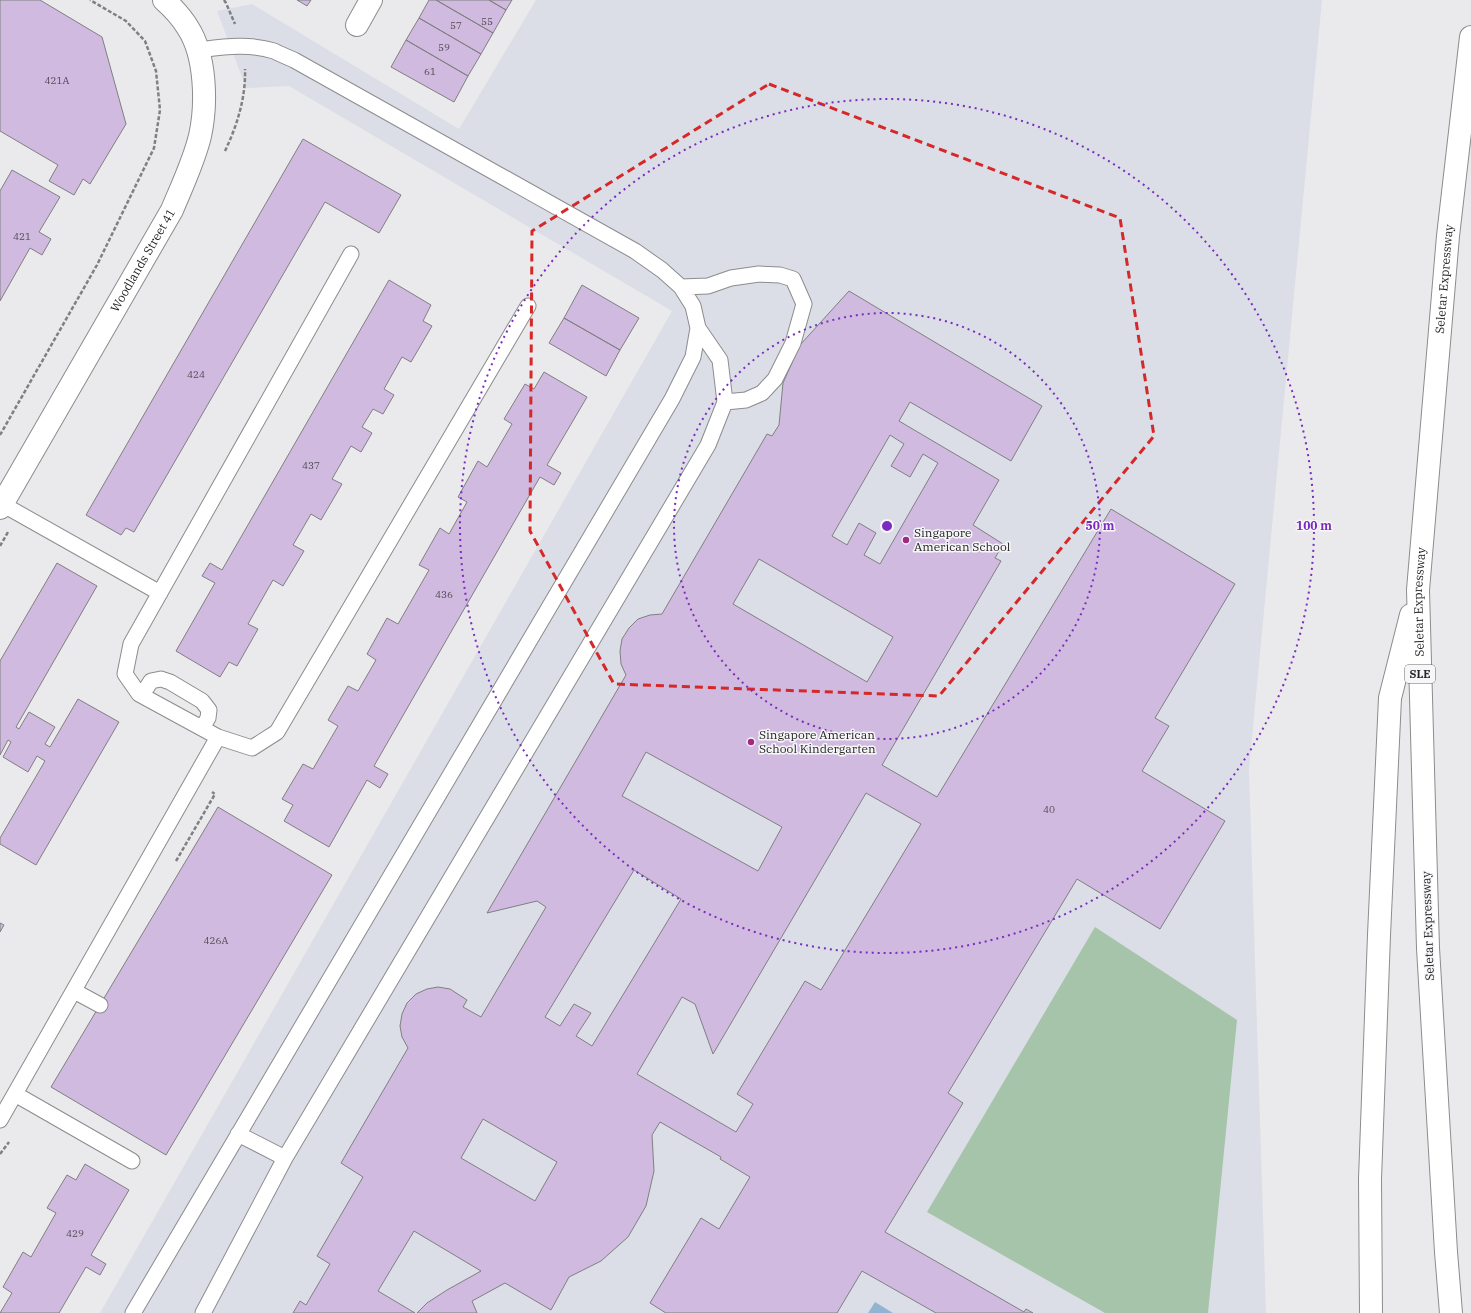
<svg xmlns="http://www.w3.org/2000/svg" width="1471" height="1313" viewBox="0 0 1471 1313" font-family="'IBM Plex Serif',serif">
<rect width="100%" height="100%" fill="#eaeaec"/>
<!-- built -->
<path fill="#dbdee7" d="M536 0H1322L1249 769 1266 1313H100L672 311 289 86 246 88 217 11 252 4 459 129Z"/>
<!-- green -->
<path fill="#a6c4a9" d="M1095 927 1237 1020 1208 1313H1105L927 1212Z"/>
<!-- water -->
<path fill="#91b5d1" d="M875 1302 893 1313H868Z"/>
<!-- building -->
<path fill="#d1badf" stroke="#807f81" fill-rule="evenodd" d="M0 0H40L102 37 126 124 90 184 83 179 74 195 49 181 58 165 0 131Z
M297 0H311L307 6Z
M429 0H436L493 33 481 54 419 18Z
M436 0H489L506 10 493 33Z
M489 0H512L506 10Z
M419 18 481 54 468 76 406 40Z
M406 40 468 76 454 102 391 67Z
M303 139 401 195 379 233 325 202 134 532 126 528 121 535 86 515Z
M12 170 60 197 39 232 51 239 42 255 30 248 0 301V191Z
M389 280 431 305 423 321 432 326 411 362 402 357 384 389 394 395 383 414 373 409 362 427 372 433 361 452 351 446 332 479 342 484 321 520 311 514 293 545 304 551 283 586 273 580 248 624 258 629 237 666 229 662 220 677 176 651 215 583 202 576 210 563 222 570Z
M582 285 639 318 620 350 564 318Z
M849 291 1042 406 1011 461 910 402 899 421 999 480 973 525 1003 544 995 558 1001 561 882 765 937 797 1111 509 1235 584 1155 718 1169 726 1142 771 1225 821 1160 929 1077 879 948 1093 963 1103 885 1232 1024 1312 1026 1309 1033 1313H936L862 1271 837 1313H666L650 1303 701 1218 719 1229 750 1177 720 1159 721 1157 660 1122 652 1135 654 1171 646 1206 628 1237 601 1261 569 1277 551 1310 505 1283 472 1301 477 1313H417L427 1303 447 1290 481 1271 414 1231 378 1291 415 1313H293L300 1301 306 1305 330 1264 317 1256 363 1177 341 1163 408 1048 402 1037 400 1026 402 1014 407 1003 416 994 427 989 438 987 450 989 467 1000 463 1007 481 1017 546 907 537 901 487 913 626 675 621 664 620 651 622 639 629 628 638 619 650 615 662 614 767 434 772 436 779 425 783 383 800 345ZM890 435 904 444 891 466 910 477 923 454 938 463 880 564 864 555 876 533 859 523 847 545 832 536ZM759 559 893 637 867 682 733 604ZM646 752 782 827 758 871 622 796ZM866 793 921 824 821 990 805 981 737 1094 753 1104 736 1132 637 1074 682 997 695 1004 713 1054ZM634 870 681 899 592 1046 576 1036 591 1013 574 1004 560 1026 545 1017ZM483 1119 557 1162 535 1201 461 1158Z
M564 318 620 350 606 376 549 343Z
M544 372 587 397 547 465 561 473 554 485 540 477 374 766 388 774 380 788 367 780 329 847 284 821 293 805 282 799 303 764 313 769 338 726 328 720 348 686 358 691 376 660 367 654 387 618 398 624 429 570 419 565 440 528 449 534 467 502 458 497 478 461 487 467 512 424 504 419 525 384 534 389Z
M57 563 97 586 16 727 19 729 29 712 55 727 45 744 50 747 78 699 119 722 36 865 0 844V838L45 761 37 756 28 772 3 757 11 742 8 740 0 755V661Z
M218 807 332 875 166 1155 51 1087Z
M0 923 4 925 0 932Z
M85 1164 129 1190 91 1255 106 1264 100 1275 86 1267 59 1313H0L12 1293 3 1287 23 1252 31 1257 56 1213 47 1208 67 1175 76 1180Z"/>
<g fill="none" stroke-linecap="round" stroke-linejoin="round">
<!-- lane casing -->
<g stroke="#8c8c8e" stroke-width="17">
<path id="lane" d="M198 50C223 47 249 43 274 51 280 54 287 57 294 60L635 251 662 270 681 287 693 306 698 328 720 360 725 402 708 445 285 1158 203 1313
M351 254 131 644 125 674 139 694 218 737 252 748 277 732 528 306
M681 287 708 286 731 278 759 274 780 275 793 279 804 304 793 343 775 379 762 393 746 400 725 402
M2 504 160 593
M142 695 151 681 161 679 170 682 202 701 209 710 208 718 202 728
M74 991 100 1005
M15 1094 132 1161
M0 1120 218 737
M238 1134 285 1158
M133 1313 672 399 693 357 698 328"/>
</g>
<!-- street casing -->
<g stroke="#8c8c8e" stroke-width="24">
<g id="street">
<path d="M357 25 371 0"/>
<path id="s1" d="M0 508 172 210C182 186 194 161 200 136 207 104 206 56 188 28 182 18 173 8 164 0"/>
</g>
</g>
<!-- highway casing -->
<g stroke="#8c8c8e" stroke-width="24">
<g id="highway">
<path d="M1371 1313 1370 1179 1379 935 1390 698 1411 615"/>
<path id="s2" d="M1451 1313 1446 1252 1428 948 1418 590 1448 236 1471 37"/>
</g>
</g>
<!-- path -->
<path stroke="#808082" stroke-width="2.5" stroke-dasharray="4 2" stroke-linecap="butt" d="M224 0 226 3 235 24
M225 151C237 126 246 97 245 69
M0 435 97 265 154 148 160 110 156 71 145 41 126 21 90 0
M0 546 8 532
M176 861 215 794 212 792
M0 1154 9 1142"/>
<!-- lane -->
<use href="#lane" stroke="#fff" stroke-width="15"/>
<!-- street -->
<use href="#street" stroke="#fff" stroke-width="22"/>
<!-- highway -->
<use href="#highway" stroke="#fff" stroke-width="22"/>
</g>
<!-- marked area -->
<path fill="none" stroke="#d62828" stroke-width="3" stroke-dasharray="8 5" stroke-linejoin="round" d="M769 84 1120 218 1154 436 939 696 614 684 530 531 532 231Z"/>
<!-- distance rings -->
<g fill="none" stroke="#7b2cbf" stroke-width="2" stroke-dasharray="2 4">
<circle cx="887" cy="526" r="213"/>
<circle cx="887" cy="526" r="427"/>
</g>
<!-- markers -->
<g fill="#a12982" stroke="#f7f7f9" stroke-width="1.5">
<circle cx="906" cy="540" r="4"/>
<circle cx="751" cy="742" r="4"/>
</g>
<g text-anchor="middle" stroke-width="3" stroke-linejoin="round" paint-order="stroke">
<!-- number labels -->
<g font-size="10" fill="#514b55">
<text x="487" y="25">55</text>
<text x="456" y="29">57</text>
<text x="444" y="51">59</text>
<text x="430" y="75">61</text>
<text x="57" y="84">421A</text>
<text x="22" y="240">421</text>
<text x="196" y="378">424</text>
<text x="311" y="469">437</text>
<text x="444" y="598">436</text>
<text x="1049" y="813">40</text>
<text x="216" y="944">426A</text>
<text x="75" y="1237">429</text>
</g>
<!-- shield labels -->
<rect fill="#f7f7f9" stroke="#656566" stroke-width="1" x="1405" y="665" width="30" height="18" rx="3"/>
<g font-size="11" font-weight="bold" fill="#262627">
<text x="1420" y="678">SLE</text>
</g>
<!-- street labels -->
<g font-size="12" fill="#262627" stroke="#f7f7f9">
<text dy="4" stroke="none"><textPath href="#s1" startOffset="286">Woodlands Street 41</textPath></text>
<text dy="4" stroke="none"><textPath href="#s2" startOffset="1036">Seletar Expressway</textPath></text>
<text dy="4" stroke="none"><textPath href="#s2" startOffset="712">Seletar Expressway</textPath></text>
<text transform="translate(1428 926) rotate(-92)" y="4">Seletar Expressway</text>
</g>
<!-- poi labels -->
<g font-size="12" fill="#262627" stroke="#f7f7f9" text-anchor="start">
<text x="914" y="537">Singapore<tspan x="914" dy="14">American School</tspan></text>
<text x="759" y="739">Singapore American<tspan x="759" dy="14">School Kindergarten</tspan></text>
</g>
</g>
<circle cx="887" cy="526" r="6" fill="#7b2cbf" stroke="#f7f7f9" stroke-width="2"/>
<g font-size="12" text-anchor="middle" font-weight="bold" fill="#7b2cbf" stroke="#f7f7f9" stroke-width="3" stroke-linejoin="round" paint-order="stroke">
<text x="1100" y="530">50 m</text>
<text x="1314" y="530">100 m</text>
</g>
</svg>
